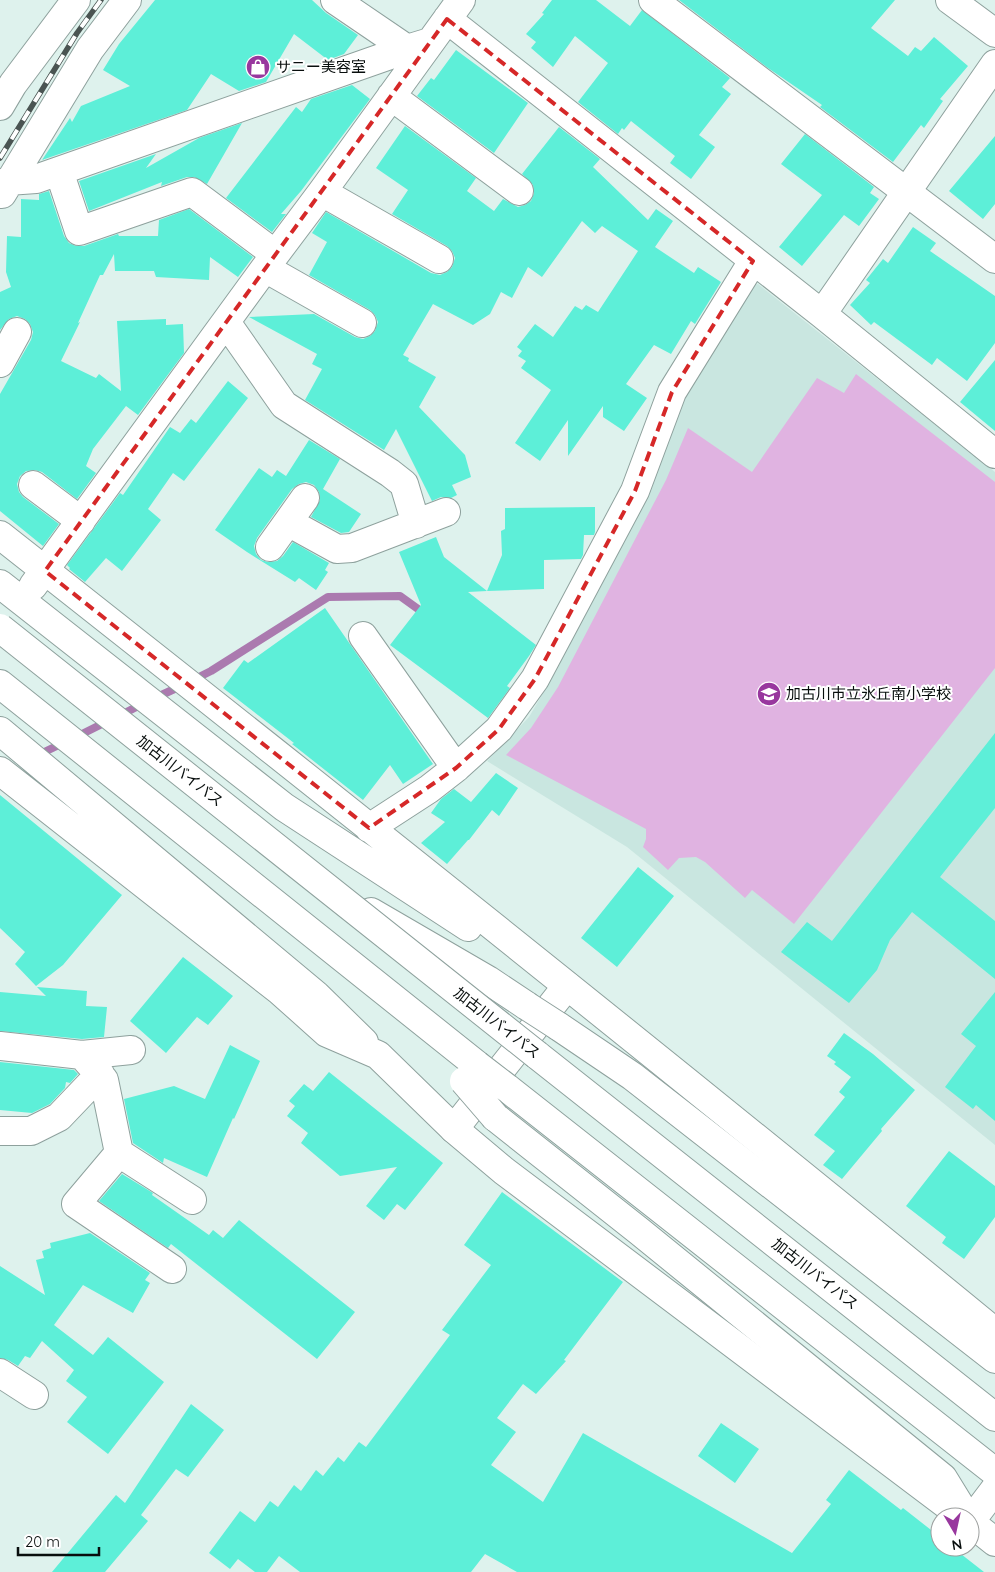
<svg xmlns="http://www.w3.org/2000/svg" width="995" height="1572" viewBox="0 0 995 1572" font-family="Quicksand,'Noto Sans JP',sans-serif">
<rect width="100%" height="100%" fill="#def2ed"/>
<!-- built -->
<path fill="#c9e6e0" d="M758 284 995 472V1145L627 847 487 761 529 717 556 671 652 475 687 384 744 287Z"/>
<!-- green -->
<path fill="#e0b3e1" d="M856 374 995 482V668L794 924 752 890 745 898 705 862 696 857 679 858 668 870 643 847 646 839V829L506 755 531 728 558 687 666 480 688 428 752 472 817 378 844 393Z"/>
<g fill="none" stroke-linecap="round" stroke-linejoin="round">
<!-- stream -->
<path stroke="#ab7aaf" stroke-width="8" d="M193 680 211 671 328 597 400 596 425 614
M155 698 183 685
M119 716 144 703
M76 737 108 721
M38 755 63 743"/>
</g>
<!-- building -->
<path fill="#5defd8" d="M155 0H312L326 13 358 35 344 54 328 60 294 34 266 82 239 91 211 74 187 110 42 160 70 118 72 122 81 106 130 86 103 70 119 44Z
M552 0H596L630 26 642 10 730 78 722 87 731 94 699 135 715 147 691 179 670 163 675 156 631 121 624 130 622 128 618 134 578 102 608 63 575 36 553 67 531 48 536 42 526 34 544 14 542 13Z
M679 0H895L871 28 908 56 915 47 921 51 934 37 968 66 940 99 943 101 924 128 921 125 893 162 820 107 822 105 768 68Z
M456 50 528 103 494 153 417 96 431 78 434 80Z
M352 85 370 99 301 191 281 214H286L272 232 226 198 296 107 302 112 311 99Z
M242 123 207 184 194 177H187L161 186 162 182 89 211 79 181 156 154 146 168 199 138Z
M405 126 476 178 467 191 494 211 503 199 518 207 525 205 531 201 534 193 533 185 522 174 559 127 600 159 593 167 648 220 656 209 673 221 655 247 694 273 698 267 721 282 695 324 691 321 671 354 654 345 626 384 647 398 624 431 603 417V406L568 456V420L540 461 515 443 551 390 521 368 526 361 518 356 522 351 517 347 535 324 553 337 575 306 582 310 586 305 598 312 638 251 602 226 595 233 582 221 542 277 528 267 512 298 501 292 490 314 473 325 433 304 403 355 409 358 408 361 436 377 419 407 465 455 471 477 452 485 457 495 451 498 441 497 432 501 396 429 384 450 305 400 322 369 312 364 317 354 249 317 314 314 355 337 363 339 370 336 375 331 378 322 375 315 370 310 309 275 327 242 312 233 326 212 431 273 440 275 447 272 452 267 455 258 452 251 447 246 392 214 408 190 376 168Z
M805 134 874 187 870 193 879 199 859 226 844 215 802 266 779 247 822 195 781 164Z
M995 136V204L983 219 949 191Z
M49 191 64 236 69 243 76 246H84L118 234 119 236H158L159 220 189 209 253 257 238 277 210 257 209 280 156 277 154 271H115L114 254 103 275H100L78 323 80 322 61 361 96 378 99 374 121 391 117 321 166 319V325L183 324 184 353 138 415 126 406 93 449 86 466 96 473 77 499 42 472 35 470 26 471 20 476 17 484 19 492 23 497 59 524 43 546 0 511V394L31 340 33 332 30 324 25 319 17 316 9 319 0 330V292L11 287 6 272 7 236 21 237V199L39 200V194Z
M913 227 936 243 930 251 995 296V343L967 381 937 358 932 365 874 322 871 325 850 305 870 283 866 280 883 259 888 263Z
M995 360V431L960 402Z
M228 381 248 398 184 481 173 473 148 509 161 520 122 571 106 558 85 582 69 569 70 568 67 565 120 493 123 495 170 427 180 433 191 419 196 423Z
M309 440 340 459 323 489 361 514 349 532 341 533 311 517 320 500 319 492 314 485 306 482 299 484 292 489 257 538 254 546 256 554 261 560 268 562 277 561 283 556 293 542 329 563 325 570 328 572 316 590 299 578 295 582 247 552 215 530 259 468 272 477 277 470 286 476Z
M595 507V532L594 535H584L583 555 581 559 544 560V589L487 591 502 555 501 531 505 529V508Z
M436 537 444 557 487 591 468 592 536 645 529 656 507 686 510 688 488 718 390 645 421 605 399 552Z
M325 608 433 764 403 784 390 765 363 800 292 744 294 743 223 688 244 660 248 663Z
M995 733V808L940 877 995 921V979L912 912 890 940 877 970 849 1003 781 952 807 922 832 941Z
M496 773 518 788 499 816 492 810 469 840H468L447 864 421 843 445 822 431 813 441 799 454 789 471 802Z
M0 795 122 895 63 965 36 986 15 964 25 952 0 928Z
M638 867 674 896 617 967 581 938Z
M183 957 233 996 208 1025 197 1017 166 1053 130 1021Z
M37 987 87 991 86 1006 107 1007 104 1037 82 1039 0 1031V992L46 996Z
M995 992V1121L976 1105 973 1109 945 1087 976 1046 961 1034Z
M844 1033 873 1054 915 1090 881 1129 882 1131 842 1179 823 1165 835 1151 814 1135 845 1097 839 1092 851 1077 834 1064 836 1062 827 1056Z
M230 1045 260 1061 234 1119 233 1118 207 1177 164 1158 163 1163 133 1143 124 1099 174 1086 205 1099Z
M0 1062 74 1070 78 1074 70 1083 66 1082 65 1088 50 1104 32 1113 0 1110Z
M329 1072 443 1163 405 1210 397 1204 384 1220 366 1206 397 1167 340 1176 301 1143 308 1133 287 1116 295 1106 289 1101 304 1084 313 1091Z
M949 1151 995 1186V1217L964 1259 942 1243 946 1237 906 1206Z
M122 1174 153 1193 152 1195 209 1235 213 1230 223 1238 239 1220 355 1312 317 1359 171 1244 168 1248 99 1201Z
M502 1192 623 1282 564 1360 566 1361 536 1394 523 1384 497 1418 516 1432 491 1465 543 1502 583 1433 792 1553 831 1504 826 1500 849 1470 901 1510 903 1508 940 1537V1547H952L984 1572H517L485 1554 471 1572H300L279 1556 267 1572H255L238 1559 230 1569 209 1553 240 1511 255 1522 270 1501 278 1507 294 1485 301 1491 316 1470 323 1476 338 1457 344 1462 359 1442 366 1447 450 1335 442 1330 491 1265 464 1245Z
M90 1233 150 1273 145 1280 150 1283 133 1313 83 1285 54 1325 93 1355 108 1337 164 1382 108 1454 67 1422 87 1397 66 1381 74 1370 42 1341 30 1358 25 1356 18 1366 8 1360 0 1358V1266L45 1295 36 1260 44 1258 42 1251 51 1248 50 1243Z
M191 1404 224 1430 188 1477 176 1469 141 1515 148 1521 105 1572H52L116 1495 125 1503Z
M721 1423 759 1449 735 1483 698 1456Z"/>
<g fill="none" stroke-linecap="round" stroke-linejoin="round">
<!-- minor casing -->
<g stroke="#8ea19d" stroke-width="30">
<path id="minor" d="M335 0 407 49
M653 0 995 259
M447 19 822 314 995 454
M391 96 519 191
M0 106 13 84 76 0
M59 171 79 231 192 192 275 254
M0 185 8 181 36 179 407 49 430 42
M322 192 439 259
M2 194 90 49 127 0
M265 268 362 323
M822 314 995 64
M226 322 284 405 390 473 404 484 416 524
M0 363 17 332
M33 485 81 521
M288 522 337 549 352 548 446 512
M0 535C334 798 666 1063 995 1332
M270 547 305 498
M0 584 284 807 468 927
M33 586 265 268 322 192 461 0
M363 636 456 768
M0 731 316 995 364 1042
M0 771 280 991 327 1033 378 1055 454 1129 504 1171 963 1517
M369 828 429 789 456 768 499 729 535 679 635 491 672 392 753 261
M0 1046 82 1055 131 1050
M82 1055 104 1080 119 1153 76 1204 172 1269
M0 1131H31L59 1117 100 1074
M119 1153 192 1200
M0 1373 34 1395"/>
</g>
<!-- tertiary casing -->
<g stroke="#8ea19d" stroke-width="30">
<path id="tertiary" d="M454 1129 567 986
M970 1522 995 1489
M970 1522 995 1542"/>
</g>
<!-- secondary casing -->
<g stroke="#8ea19d" stroke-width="30">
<path id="secondary" d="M950 0 995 33"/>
</g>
<!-- motorway casing -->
<g stroke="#8ea19d" stroke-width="30">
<path id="motorway" d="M0 684 477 1065
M371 912 488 980 527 1006
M558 1026 632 1076 995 1359
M537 1055 995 1417
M507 1088 995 1472
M495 1117 639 1231 943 1478 967 1517"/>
</g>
<!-- minor -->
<use href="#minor" stroke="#fff" stroke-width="28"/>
<!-- tertiary -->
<use href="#tertiary" stroke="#fff" stroke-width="28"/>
<!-- secondary -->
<use href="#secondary" stroke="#fff" stroke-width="28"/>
<!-- motorway -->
<use href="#motorway" stroke="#fff" stroke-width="28"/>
<!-- rail casing -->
<g stroke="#4a5452" stroke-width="5.5">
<path id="rail" d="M0 158 77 33 101 0"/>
</g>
<!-- rail -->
<use href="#rail" stroke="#fff" stroke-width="4" stroke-dasharray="11" stroke-linecap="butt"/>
<!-- motorway-bridge casing -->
<g stroke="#8ea19d" stroke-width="30" stroke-linecap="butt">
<path id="motorway-bridge" d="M0 628 537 1055
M527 1006 558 1026
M477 1065 507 1088
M464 1081 495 1117"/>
</g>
<!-- motorway-bridge -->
<use href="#motorway-bridge" stroke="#fff" stroke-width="28"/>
</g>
<!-- marked area -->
<path fill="none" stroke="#d62828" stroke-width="4" stroke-dasharray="10 6" stroke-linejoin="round" d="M447 19 753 261 672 392 635 491 535 679 499 729 456 768 369 828 45 571Z"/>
<!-- icons -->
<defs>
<g id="shop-disc" transform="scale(1.25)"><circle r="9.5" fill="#98379e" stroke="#fff"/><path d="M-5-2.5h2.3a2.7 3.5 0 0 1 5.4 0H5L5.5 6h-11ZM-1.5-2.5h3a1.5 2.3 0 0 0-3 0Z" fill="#fff"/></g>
<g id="school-disc" transform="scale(1.25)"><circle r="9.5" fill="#98379e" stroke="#fff"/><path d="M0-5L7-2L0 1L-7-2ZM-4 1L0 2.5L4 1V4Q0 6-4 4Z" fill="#fff"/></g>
</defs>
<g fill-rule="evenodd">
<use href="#shop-disc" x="258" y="67"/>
<use href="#school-disc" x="769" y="694"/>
</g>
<g text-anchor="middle" stroke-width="4" stroke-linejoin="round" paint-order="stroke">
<!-- poi labels -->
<g font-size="15" fill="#080e0d" stroke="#fff" text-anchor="start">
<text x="276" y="72">サニー美容室</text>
<text x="786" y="699">加古川市立氷丘南小学校</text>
</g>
<!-- street labels -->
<g font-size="15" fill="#080e0d" stroke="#fff">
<text transform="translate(180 771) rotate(38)" y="5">加古川バイパス</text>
<text transform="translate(497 1023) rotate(38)" y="5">加古川バイパス</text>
<text transform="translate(815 1274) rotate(38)" y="5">加古川バイパス</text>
</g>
</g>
<!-- north arrow -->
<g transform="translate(955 1532) rotate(171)"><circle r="24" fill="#ffffff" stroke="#9c9f9e"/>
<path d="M0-4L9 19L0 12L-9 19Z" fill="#98379e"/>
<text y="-8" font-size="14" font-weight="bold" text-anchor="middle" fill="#080e0d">N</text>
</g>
<!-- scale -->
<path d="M18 1547v8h81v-8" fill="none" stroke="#080e0d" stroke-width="2.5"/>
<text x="25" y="1547" font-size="15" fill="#080e0d" stroke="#ffffff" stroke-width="4" paint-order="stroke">20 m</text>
</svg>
